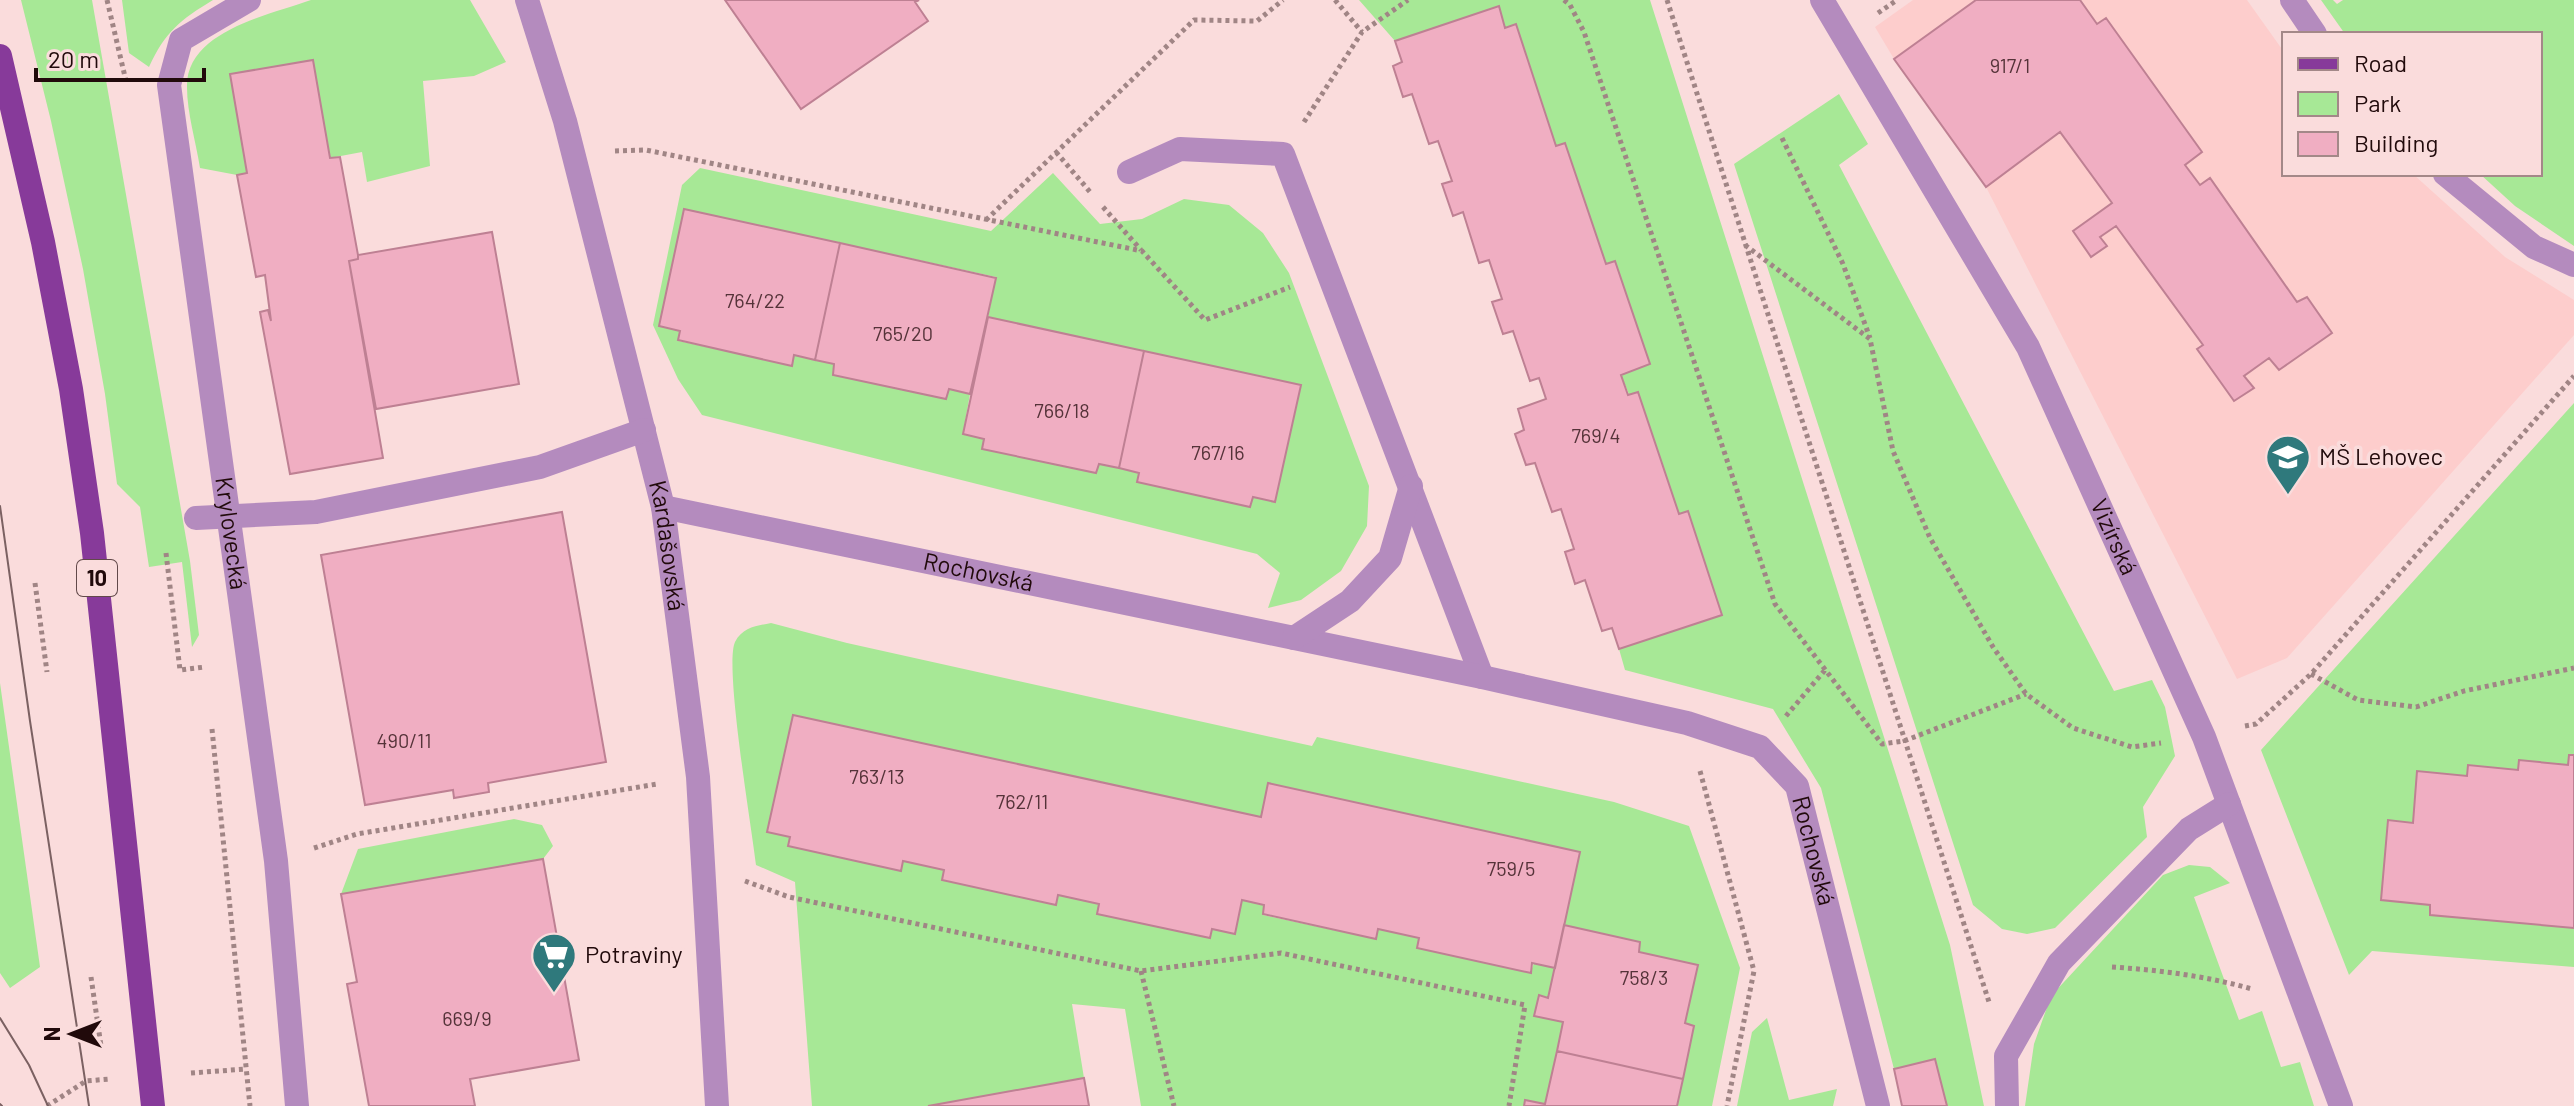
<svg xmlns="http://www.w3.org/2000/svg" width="2574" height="1106" viewBox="0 0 2574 1106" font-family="Barlow,sans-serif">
<rect width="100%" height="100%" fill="#fadcdc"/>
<!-- built -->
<path fill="#fdcdcc" d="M1913 0H2247L2284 52V174H2413L2505 257 2574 300V335L2287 658 2237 679 1986 187 1894 59 1875 27Z"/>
<!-- green -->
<path fill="#a7e896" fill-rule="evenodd" d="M21 0H92L190 561 199 635 192 647 182 562 149 567 140 507 117 484 105 394 83 269 51 121Z
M122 0H213C180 20 165 32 149 67L129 53Z
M311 0H470L506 62 474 76 423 81 430 166 367 182 362 152 330 158 313 60 230 74 247 173 237 175 200 168C196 142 187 113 187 87 186 31 269 15 311 0Z
M1359 0H1650L1950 945 1984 1106H1947L1935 1059 1894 1069 1821 788 1773 709 1625 670 1619 649 1722 614 1688 511 1679 514 1621 375 1650 364 1615 262 1606 264 1565 143 1556 146 1505 28 1499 7 1395 41Z
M2321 0H2333L2337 4 2343 0H2574V246L2515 206 2480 174H2540V34H2345Z
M1839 94 1868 144 1839 165 2114 691 2152 680 2165 707 2175 756 2143 807 2147 837 2055 928 2027 934 2002 929 1973 905 1734 164Z
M700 168 991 231 1053 173 1100 224 1142 219 1184 199 1229 205 1263 233 1289 273 1369 486 1367 526 1341 571 1301 600 1268 608 1280 573 1257 554 702 415 678 379 653 325 682 185ZM684 209 996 277 988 317 1275 502 1253 497 1250 507 1137 482 1139 473 1099 464 1095 473 983 449 984 439 963 433 970 394 949 389 946 399 833 375 834 364 794 355 791 365 679 341 680 331 659 326Z
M2574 403V755H2569L2568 765 2519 760 2518 770 2468 765 2467 776 2417 772 2413 823 2388 821 2381 899 2430 905V915L2574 928V967L2372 951 2349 975 2261 750Z
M771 623 847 643 1312 746 1317 737 1614 802 1689 826 1740 968 1712 1106H1677L1694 1026 1685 1023 1698 965 1639 952 1640 942 1565 925 1548 998 1539 996 1563 1022 1545 1104 1525 1100 1524 1106H1141L1125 1009 1072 1004 1084 1078 928 1106H812L795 882 756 865C752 829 724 666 735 642 743 627 756 626 771 623ZM793 715 1261 817 1269 783 1580 852 1530 973 1418 948 1419 938 1378 929 1376 939 1263 915 1264 905 1242 900 1235 933 1212 929 1210 938 1097 914 1099 904 1058 895 1055 905 943 880 944 870 903 861 901 871 789 846 790 837 768 831Z
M0 683 40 967 10 988 0 973Z
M514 819 542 825 553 846 543 859 341 894 358 849Z
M2189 865 2210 867 2230 883 2194 897 2239 1020 2262 1011 2281 1067 2300 1062 2314 1106H2025L2034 1044 2051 996 2163 875Z
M1767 1018 1789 1100 1837 1089 1833 1106H1737L1752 1032Z"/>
<!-- building -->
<path fill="#f0aec2" stroke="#be8093" stroke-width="2" d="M725 0H919L915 2 928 21 801 109Z
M1976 0H2080L2097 24 2106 18 2202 152 2185 165 2200 185 2210 178 2297 302 2307 297 2332 333 2279 370 2269 358 2244 376 2254 388 2234 401 2197 349 2203 345 2116 226 2100 237 2107 246 2091 257 2073 231 2112 203 2060 132 1986 187 1894 59Z
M1499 6 1505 28 1516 24 1556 146 1565 143 1606 264 1615 261 1650 364 1621 375 1628 395 1638 392 1679 514 1688 511 1722 615 1619 649 1612 628 1602 631 1585 580 1575 584 1565 552 1574 549 1561 509 1552 512 1535 463 1526 465 1515 434 1524 430 1518 409 1546 399 1539 378 1530 381 1513 331 1503 334 1492 302 1502 299 1489 260 1479 263 1463 212 1453 216 1442 184 1452 181 1438 141 1429 144 1412 94 1403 97 1393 66 1402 62 1395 41Z
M313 60 330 158 340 157 358 255V259L349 261 383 458 290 474 260 312 268 310 271 321 265 275 256 277 237 175 247 173 230 74Z
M684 209 840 243 815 360 794 355 792 366 678 340 680 331 659 326Z
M492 232 519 384 376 409 349 261 358 259V255Z
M840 243 996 278 970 394 949 389 946 399 833 375 834 364 815 360Z
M988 317 1144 351 1119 468 1099 464 1096 473 982 449 984 439 963 434Z
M1144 351 1301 385 1275 502 1253 497 1250 507 1137 482 1139 473 1119 468Z
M562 512 606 762 488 783 489 792 454 798 453 790 365 805 321 555Z
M793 715 1261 817 1268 783 1580 852 1555 968 1532 963 1531 973 1417 948 1419 938 1378 929 1376 939 1263 914 1264 905 1242 900 1235 934 1212 929 1210 938 1097 914 1099 904 1058 895 1056 905 942 880 944 870 903 861 901 871 788 846 790 837 767 832Z
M2569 755H2574V928L2430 915V905L2381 900 2388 820 2413 823 2417 771 2467 776 2468 765 2518 770 2519 760 2568 765Z
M543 859 579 1060 470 1079 475 1106H369L347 984 357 982 341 894Z
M1564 925 1640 942 1639 952 1698 965 1685 1023 1694 1026 1683 1079 1557 1051 1563 1022 1534 1016 1539 995 1548 998Z
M1557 1051 1683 1079 1677 1106H1524L1525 1100 1545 1104Z
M1935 1059 1947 1106H1902L1894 1069Z
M1084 1078 1089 1106H928Z"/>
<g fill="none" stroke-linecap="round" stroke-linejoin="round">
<!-- path -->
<path stroke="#a08585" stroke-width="5" stroke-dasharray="4 4" stroke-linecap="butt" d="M107 0 126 81
M1335 0 1362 32
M1564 0 1570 5 1584 32 1775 604 1882 744 1904 741 2026 694
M1667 0 1989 1002
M1878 13 1897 0
M1304 122 1362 32 1408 0
M1782 138 1843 264 1870 338
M615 151 646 150 1142 251 1205 320 1290 287
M1056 152 1091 193
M1103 207 1141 250
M986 220 1194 20 1257 21 1283 0
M1745 245 1870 339 1893 451 1930 538 1993 647 2026 694 2073 728 2132 747 2161 743
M166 553 180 670 205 667
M35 583 47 672
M2311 674 2358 700 2416 707 2464 691 2574 668
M1786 716 1825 670
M2245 726 2256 724 2311 674 2574 376
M212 729 250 1106
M1700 771 1754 971 1727 1106
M314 848 357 834 657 784
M745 881 789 897 1141 971 1281 953 1525 1005 1509 1106
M2112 967C2159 970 2206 976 2252 989
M1141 971 1174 1106
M91 977 101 1046
M191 1073 246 1069
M47 1106 86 1081 110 1079"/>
<!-- minor -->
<g stroke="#b48bbe" stroke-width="24">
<path id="s1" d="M249 0 181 40 169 85 276 861 297 1106"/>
<path id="s2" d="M527 0 565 121 663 507 698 777 717 1106"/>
<path id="s3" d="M1822 0 2028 347 2204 737 2341 1106"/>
<path d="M2292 0 2315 34"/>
<path d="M1129 172 1180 149 1283 154 1482 677"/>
<path d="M2445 174 2534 247 2574 265"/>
<path id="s4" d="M663 507 1482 677 1687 723 1760 747 1797 786 1878 1106"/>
<path d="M196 518 316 512 540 467 644 430"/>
<path d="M1294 638 1350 601 1390 558 1411 486"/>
<path d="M2007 1106 2006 1056 2059 963 2189 829 2229 804"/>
</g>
<!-- major -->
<path stroke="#873a9a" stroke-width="24" d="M0 56 43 242 71 389 92 533 153 1106"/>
<!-- tram -->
<path stroke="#7b6162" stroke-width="2" d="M0 506 30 721 89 1106
M0 1018 29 1065 48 1106
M0 1104 2 1106"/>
</g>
<!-- icons -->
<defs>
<g id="school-pin" transform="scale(2.3)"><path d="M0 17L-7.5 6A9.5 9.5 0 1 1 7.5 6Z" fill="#2f797c" stroke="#fadcdc"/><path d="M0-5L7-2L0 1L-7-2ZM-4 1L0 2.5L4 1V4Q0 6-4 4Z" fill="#fff"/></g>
<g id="supermarket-pin" transform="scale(2.3)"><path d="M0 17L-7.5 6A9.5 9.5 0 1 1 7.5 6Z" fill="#2f797c" stroke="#fadcdc"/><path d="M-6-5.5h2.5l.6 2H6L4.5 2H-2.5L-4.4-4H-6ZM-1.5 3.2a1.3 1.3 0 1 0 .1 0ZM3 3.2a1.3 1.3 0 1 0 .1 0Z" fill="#fff"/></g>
</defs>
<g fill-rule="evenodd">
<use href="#school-pin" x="2288" y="457"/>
<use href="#supermarket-pin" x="554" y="955"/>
</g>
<g text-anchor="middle" stroke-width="7" stroke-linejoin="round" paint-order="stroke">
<!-- number labels -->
<g font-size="20" fill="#553339">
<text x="2010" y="73">917/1</text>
<text x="755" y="308">764/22</text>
<text x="903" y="341">765/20</text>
<text x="1062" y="418">766/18</text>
<text x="1596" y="443">769/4</text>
<text x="1218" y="460">767/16</text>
<text x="404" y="748">490/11</text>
<text x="877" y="784">763/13</text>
<text x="1022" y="809">762/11</text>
<text x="1511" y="876">759/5</text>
<text x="1644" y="985">758/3</text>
<text x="467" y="1026">669/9</text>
</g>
<!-- shield labels -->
<rect fill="#fadcdc" stroke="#62494a" stroke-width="2" x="77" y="560" width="40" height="36" rx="6"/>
<g font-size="22" font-weight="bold" fill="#210a0b">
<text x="97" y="586">10</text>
</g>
<!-- poi labels -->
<g font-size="24" fill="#210a0b" stroke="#fadcdc" text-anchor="start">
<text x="2319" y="465">MŠ Lehovec</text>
<text x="585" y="963">Potraviny</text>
</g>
<!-- street labels -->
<g font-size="24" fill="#210a0b" stroke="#fadcdc">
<text dy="8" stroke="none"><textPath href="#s1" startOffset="578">Krylovecká</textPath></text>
<text dy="8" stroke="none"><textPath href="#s3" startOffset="612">Vizírská</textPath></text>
<text dy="8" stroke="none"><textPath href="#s2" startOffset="564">Kardašovská</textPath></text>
<text dy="8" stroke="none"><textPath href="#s4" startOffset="322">Rochovská</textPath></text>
<text dy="8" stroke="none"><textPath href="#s4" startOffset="1244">Rochovská</textPath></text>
</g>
</g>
<!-- legend -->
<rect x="2282" y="32" width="260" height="144" fill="#fadcdc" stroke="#a38888" stroke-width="2"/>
<rect x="2298" y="58" width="40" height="12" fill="#873a9a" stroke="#a38888" stroke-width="2"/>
<text x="2354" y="72" font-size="24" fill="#210a0b">Road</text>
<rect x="2298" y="92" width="40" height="24" fill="#a7e896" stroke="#a38888" stroke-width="2"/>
<text x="2354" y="112" font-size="24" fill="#210a0b">Park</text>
<rect x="2298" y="132" width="40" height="24" fill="#f0aec2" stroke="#a38888" stroke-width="2"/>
<text x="2354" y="152" font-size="24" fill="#210a0b">Building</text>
<!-- north arrow -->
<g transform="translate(72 1034) rotate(270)" stroke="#fadcdc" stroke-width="6" paint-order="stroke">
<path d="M0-6L14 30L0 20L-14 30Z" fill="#210a0b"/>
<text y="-12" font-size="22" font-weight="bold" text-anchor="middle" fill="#210a0b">N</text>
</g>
<!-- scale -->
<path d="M36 68v12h168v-12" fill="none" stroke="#210a0b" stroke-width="4"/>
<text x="48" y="68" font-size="24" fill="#210a0b" stroke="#fadcdc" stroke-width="6" paint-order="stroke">20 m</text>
</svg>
